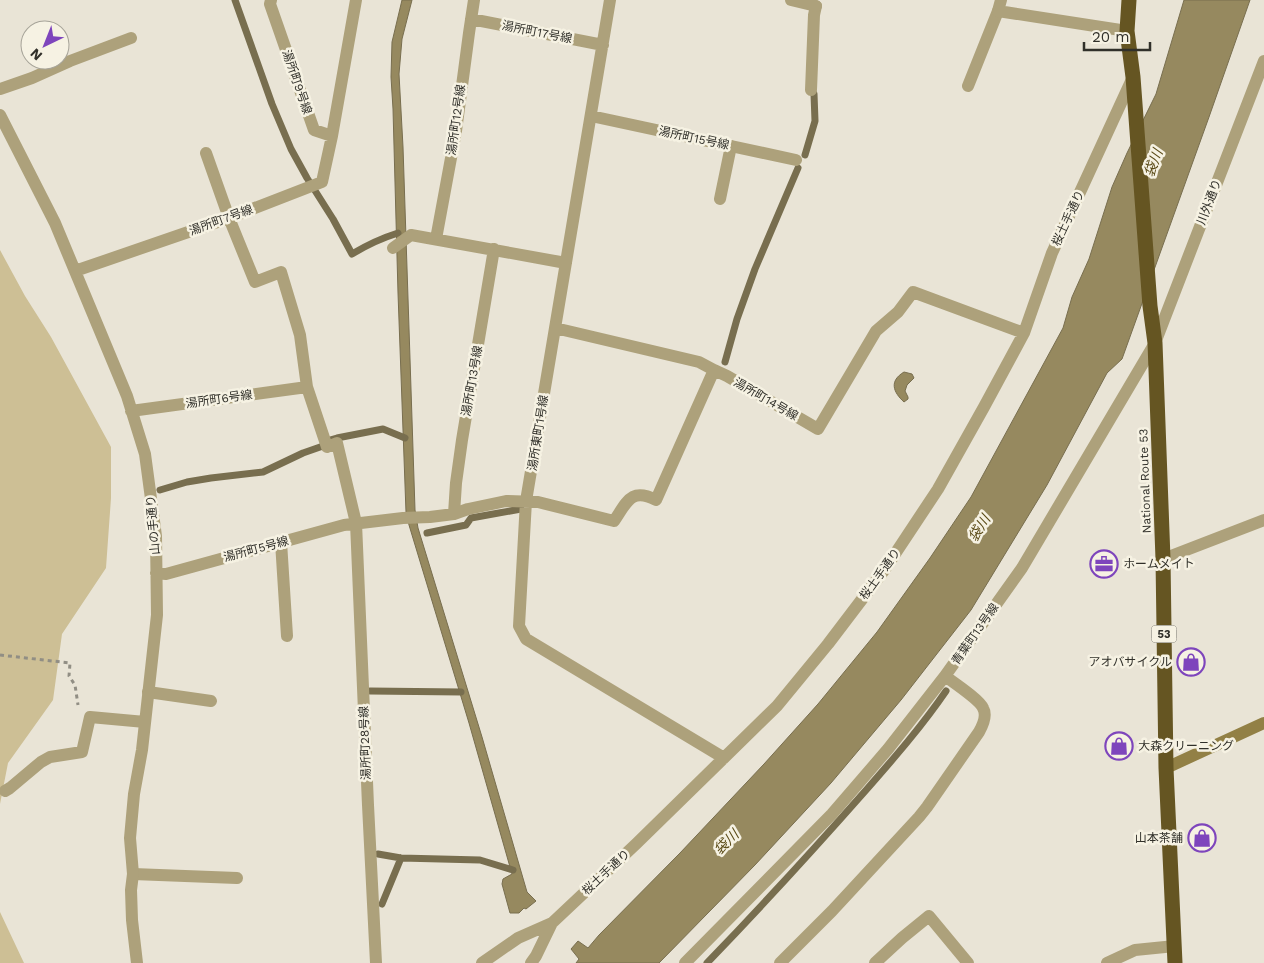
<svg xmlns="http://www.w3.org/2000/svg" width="1264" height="963" viewBox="0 0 1264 963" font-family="'Work Sans','Noto Sans JP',sans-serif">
<rect width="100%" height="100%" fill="#e9e4d6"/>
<!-- green -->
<path fill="#cdbf95" d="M0 250 25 296 51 337 111 447V498L106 568 62 634 53 700 8 763 0 804Z
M0 912 24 963H0Z"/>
<!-- water -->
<path fill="#96895f" stroke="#786e4f" d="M402 0H412L402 39 399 74 403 147 415 510 418 528 482 737 527 892 536 901 526 909 524 908 519 913H510L502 884 503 879 512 874 469 723 409 525 406 512 398 293 393 109 391 77 392 42Z
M1184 0H1250L1209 117 1122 359 1107 373 1047 485 971 610 901 700 831 783 755 865 659 963H576L579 959 571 949 578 941 588 948 599 935 680 853 764 764 818 704 877 632 930 558 971 497 1063 328 1072 297 1089 259 1112 187 1127 153 1156 94Z
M904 372 912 374 914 378 907 385 905 391 908 397V399L904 402C893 392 889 381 904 372Z"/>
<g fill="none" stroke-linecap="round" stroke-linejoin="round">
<!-- stream -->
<path stroke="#786e4f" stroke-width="7" d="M235 0 272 104 291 149 307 178 333 219 352 254C367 245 382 238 398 233
M805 155 815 121 814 94
M725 362 737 319 755 269 798 168
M160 490 187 482 211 478 263 472 303 453 323 446 330 440 337 438 383 429 405 438
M427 533 466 525 471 518 521 509
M370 691 461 692
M378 854 401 858 480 860 513 870
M382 904 401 858
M707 963C762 906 815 848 867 789 895 757 922 726 946 691"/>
<!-- path -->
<path stroke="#918e84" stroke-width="3" stroke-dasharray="4 4" stroke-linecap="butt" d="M0 655 70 663 69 676 75 685 78 705"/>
<!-- lane -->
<path stroke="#ada17b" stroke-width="12" d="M968 86 998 11
M811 90 814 15 816 6
M206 153 229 218
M720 199 731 146
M281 542 287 636
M148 692 211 701
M133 874 237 878"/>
<!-- street -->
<path stroke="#ada17b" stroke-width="12" d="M271 0 270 4 314 130 332 136 356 0
M610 0 526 501 519 626 526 639 724 758
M791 0 816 6
M1001 0 998 11 1127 31
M471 19 603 45
M0 89 32 78 70 61 131 38
M0 115 55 223 127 396 145 454 156 536 157 615 142 750 134 794 130 838 133 874 131 890 132 920 137 963
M591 116 796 160
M229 218 255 282 281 272 300 335 307 387 327 447 337 443 356 523 368 805 376 963
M436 239 456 131 469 33 474 0
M393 248 411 235 566 263
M75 271 229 218 322 182 332 136
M555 328 699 362 714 370
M131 411 307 387
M454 514 456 483 462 440 494 249
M1163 559 1264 520
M156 573 166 574 344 525 403 518 430 517 454 514 468 509 506 501 538 502 614 521C627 502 631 487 656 500L714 370 727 376 818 429 876 331 898 312 913 292 1024 333
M5 791 10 788 41 762 50 757 82 752 90 717 145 722
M482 963 518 938 552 923 636 844 777 706 828 644 885 569 938 489 984 407 1024 333 1052 253 1133 77
M531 963 536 956 552 923
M685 963 832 814 888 749 945 676
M780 963 832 911 919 817 927 807 979 732C983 725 987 715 983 708 980 700 953 682 945 676L1022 568 1155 343 1264 61
M875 963 902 938 929 916 968 963
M1107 963 1135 950 1175 946"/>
<!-- secondary -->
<path stroke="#928045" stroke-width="12" d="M1166 768 1264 723"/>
<!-- highway -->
<path stroke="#655522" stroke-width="15" d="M1129 0 1127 31 1133 77 1150 306 1155 343 1163 559 1166 768 1175 963"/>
</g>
<!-- icons -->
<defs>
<g id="office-ring" transform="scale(1.4375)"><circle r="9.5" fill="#f6f2e3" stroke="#7e45bc" stroke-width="1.5"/><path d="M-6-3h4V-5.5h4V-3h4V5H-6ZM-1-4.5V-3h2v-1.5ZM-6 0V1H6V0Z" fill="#7e45bc"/></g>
<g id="shop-ring" transform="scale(1.4375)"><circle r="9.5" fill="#f6f2e3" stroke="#7e45bc" stroke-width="1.5"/><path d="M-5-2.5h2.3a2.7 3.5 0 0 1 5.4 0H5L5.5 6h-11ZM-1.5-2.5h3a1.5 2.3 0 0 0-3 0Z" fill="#7e45bc"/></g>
</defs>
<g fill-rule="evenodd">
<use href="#office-ring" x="1104" y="564"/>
<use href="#shop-ring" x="1191" y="662"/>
<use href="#shop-ring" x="1119" y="746"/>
<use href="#shop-ring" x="1202" y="838"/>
</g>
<g text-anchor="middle" stroke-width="5" stroke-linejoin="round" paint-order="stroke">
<!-- shield labels -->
<rect fill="#f6f2e3" stroke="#6c6a62" stroke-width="1" x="1151.5" y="625.5" width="25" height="17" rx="4"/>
<g font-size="11" font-weight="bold" fill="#31302a">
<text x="1164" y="638">53</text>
</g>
<!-- street labels -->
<g font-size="12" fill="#31302a" stroke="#f6f2e3">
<text transform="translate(537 32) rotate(11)" y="4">湯所町17号線</text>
<text transform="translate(297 82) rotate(71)" y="4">湯所町9号線</text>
<text transform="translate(456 120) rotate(-82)" y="4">湯所町12号線</text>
<text transform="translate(694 138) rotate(12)" y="4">湯所町15号線</text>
<text transform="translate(1209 202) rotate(-69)" y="4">川外通り</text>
<text transform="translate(1068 218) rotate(-65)" y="4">桜土手通り</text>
<text transform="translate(221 220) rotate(-20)" y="4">湯所町7号線</text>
<text transform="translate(472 381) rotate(-80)" y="4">湯所町13号線</text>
<text transform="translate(219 399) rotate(-8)" y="4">湯所町6号線</text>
<text transform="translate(766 399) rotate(30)" y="4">湯所町14号線</text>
<text transform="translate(538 433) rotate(-81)" y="4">湯所東町1号線</text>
<text transform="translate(1145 481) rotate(-92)" y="4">National Route 53</text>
<text transform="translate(153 525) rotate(-95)" y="4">山の手通り</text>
<text transform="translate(256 549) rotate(-15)" y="4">湯所町5号線</text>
<text transform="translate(880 574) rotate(-54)" y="4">桜土手通り</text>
<text transform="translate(975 634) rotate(-55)" y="4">青葉町13号線</text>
<text transform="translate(365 743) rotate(-92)" y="4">湯所町28号線</text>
<text transform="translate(606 872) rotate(-43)" y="4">桜土手通り</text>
</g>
<!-- poi labels -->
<g font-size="12" fill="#31302a" stroke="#f6f2e3" text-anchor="start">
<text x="1123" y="568">ホームメイト</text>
<text x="1172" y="666" text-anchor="end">アオバサイクル</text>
<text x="1138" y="750">大森クリーニング</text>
<text x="1183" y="842" text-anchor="end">山本茶舗</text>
</g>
<!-- water labels -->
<g font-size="14" font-style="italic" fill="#5a4a16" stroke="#f6f2e3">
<text transform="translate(1153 163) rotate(-69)" y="5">袋川</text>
<text transform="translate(979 528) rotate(-58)" y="5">袋川</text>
<text transform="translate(726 842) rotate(-44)" y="5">袋川</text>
</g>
</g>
<!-- north arrow -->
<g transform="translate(45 45) rotate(223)"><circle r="24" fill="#f6f2e3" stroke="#a7a499"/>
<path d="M0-4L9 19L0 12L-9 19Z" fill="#7e45bc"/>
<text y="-8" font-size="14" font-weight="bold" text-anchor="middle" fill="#31302a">N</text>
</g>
<!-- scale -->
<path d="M1084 42v8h66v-8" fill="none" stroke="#31302a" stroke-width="2.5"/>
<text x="1092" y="42" font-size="15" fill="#31302a" stroke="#f6f2e3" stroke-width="4" paint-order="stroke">20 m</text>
</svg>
